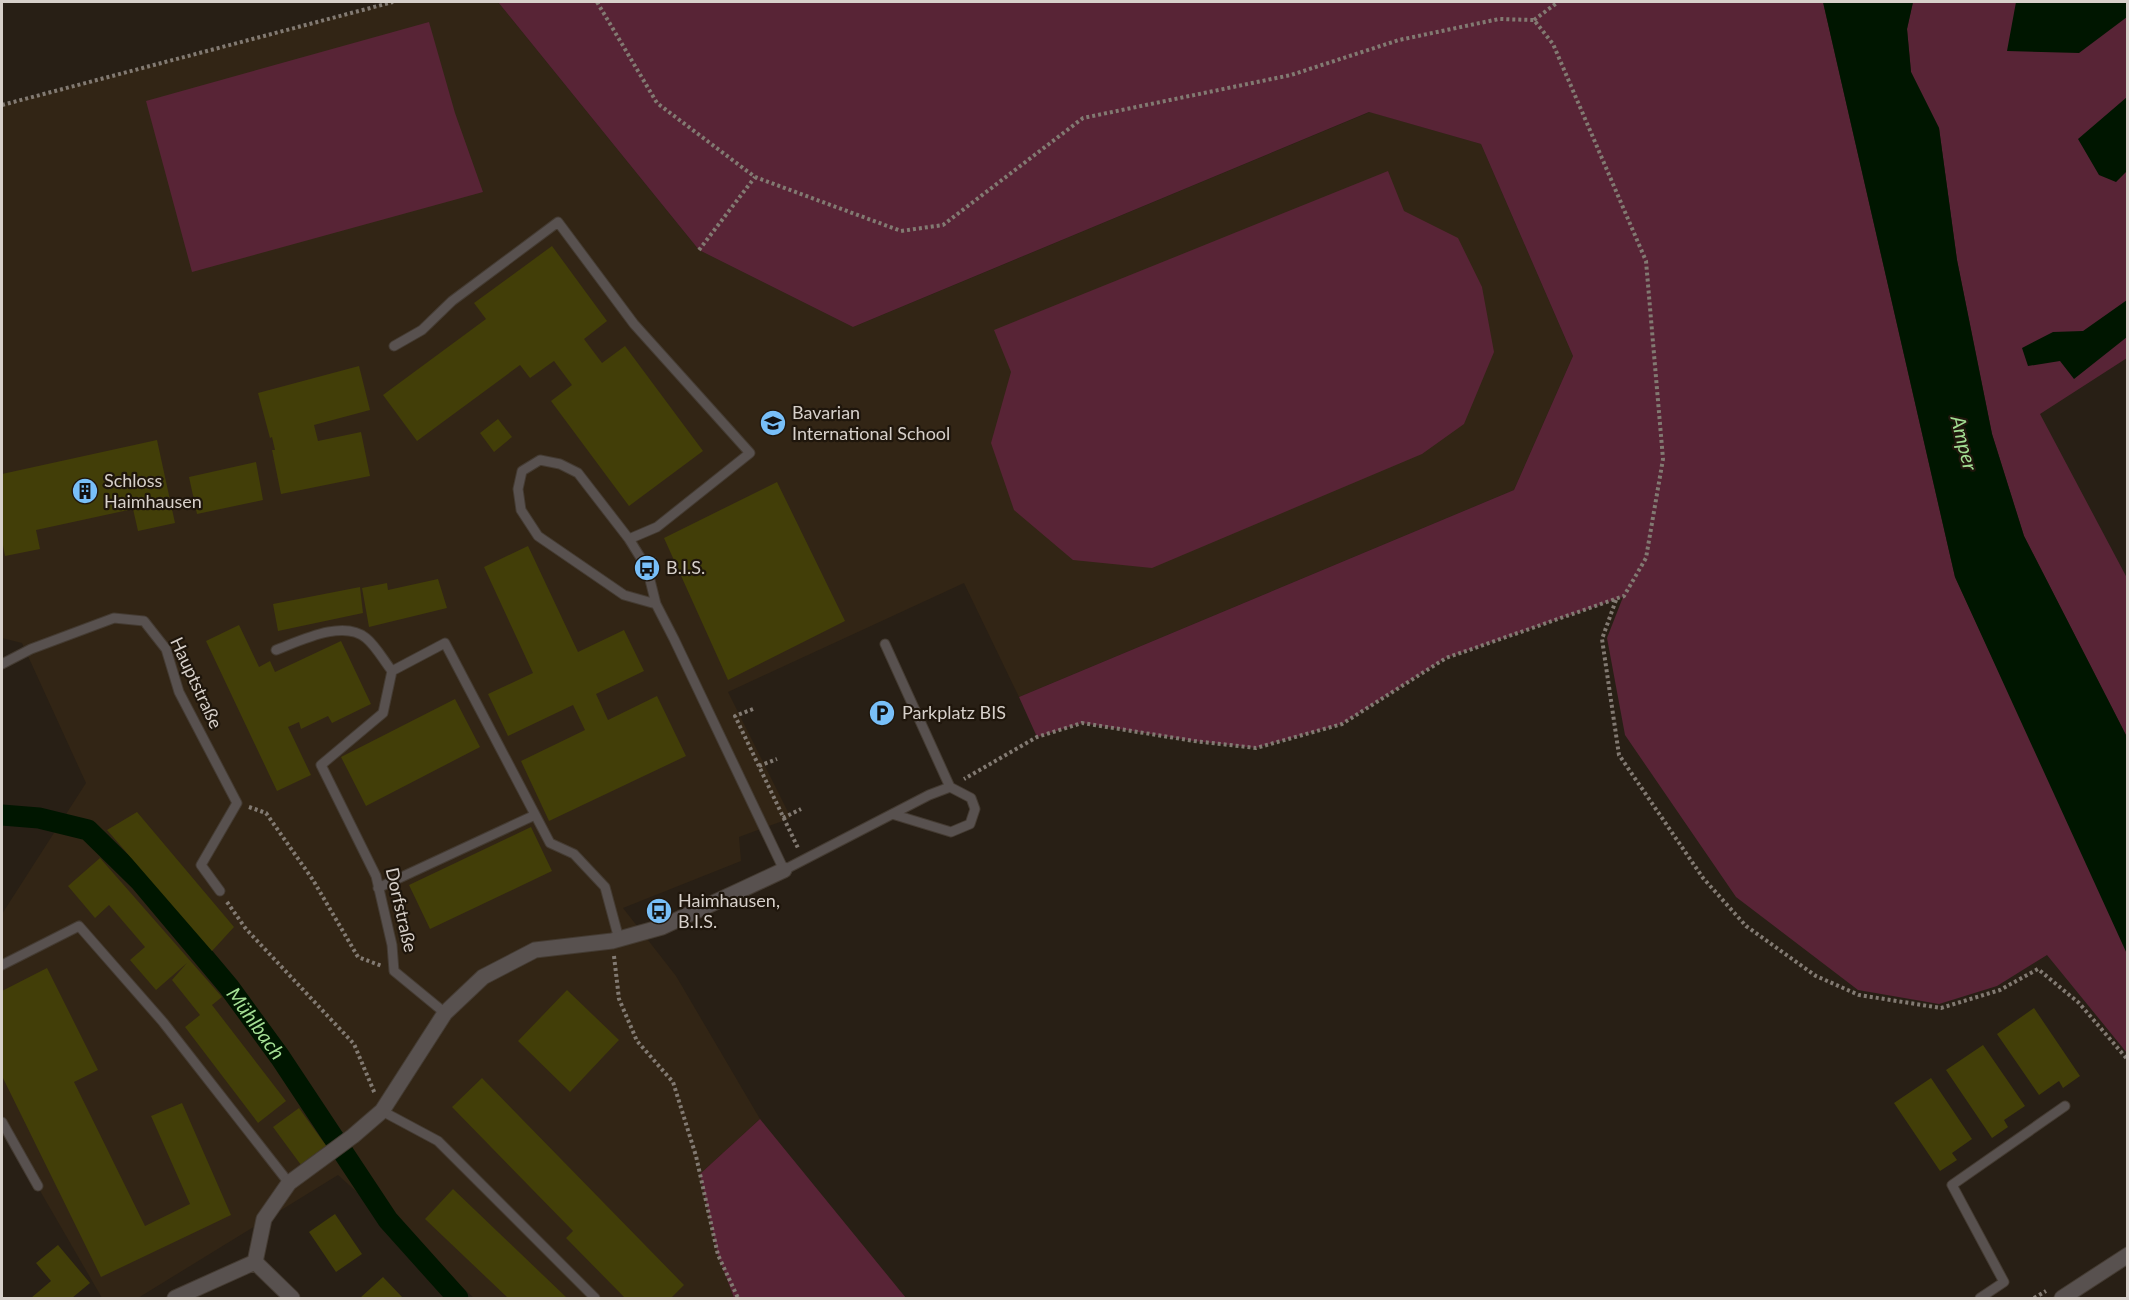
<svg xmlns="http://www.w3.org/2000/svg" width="2129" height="1300" viewBox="0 0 2129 1300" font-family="Lato,sans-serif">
<rect width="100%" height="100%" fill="#281f15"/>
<!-- built -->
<path fill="#322515" d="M393 2H498L699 250 853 327 1370 112 1481 144 1573 356 1514 490 1019 697 964 583 728 692 791 818 739 837 741 861 623 908 676 976 760 1119 700 1174 718 1255 734 1298H474L338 1175 138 1298H102L2 1125V914L86 783 22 643 2 638V105Z"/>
<!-- green -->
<path fill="#582436" d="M498 2H1823L1955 577 2127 949V1053L2047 955 1997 986 1939 1004 1858 990 1736 897 1625 735 1607 638 1623 597 1446 658 1342 724 1256 748 1194 741 1082 723 1037 737 1019 697 1514 490 1573 356 1481 144 1369 112 853 327 699 250Z
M1913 2H2127V358L2040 414 2127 578V737L2024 536 1992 434 1957 260 1939 128 1911 72 1907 29Z
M429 22 455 113 483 192 192 272 146 101Z
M1388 171 1404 211 1458 238 1482 287 1494 352 1464 424 1422 454 1152 568 1073 560 1014 510 991 443 1011 372 994 330Z
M760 1119 906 1298H734L718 1255 700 1174Z"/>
<!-- water -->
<path fill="#001600" d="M1823 2H1913L1907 29 1911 72 1939 128 1957 260 1992 434 2024 536 2127 737V954L1955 577Z
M2016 2H2127V17L2079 53 2007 51Z
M2127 97V171L2116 182 2099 175 2078 139Z
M2127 300V337L2074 379 2060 361 2028 366 2022 348 2053 332 2083 331Z"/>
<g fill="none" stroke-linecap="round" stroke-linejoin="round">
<!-- canal -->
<path stroke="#001600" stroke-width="21" id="s1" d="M2 815 39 818 88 830 140 881 229 987 280 1057 388 1220 458 1298"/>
</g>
<!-- building -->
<path fill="#423e08" d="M552 246 607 321 584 339 602 363 625 346 703 451 629 506 551 401 572 385 554 361 530 378 520 365 417 441 383 395 486 319 474 303Z
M359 366 370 410 314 425 318 441 361 432 370 476 281 494 272 450H275L272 437 270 438 258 393Z
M498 419 512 437 494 452 480 433Z
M157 440 175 523 138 531 133 509 36 530 40 549 5 556 2 540V474Z
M256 462 263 500 197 514 189 477Z
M777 482 845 621 728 680 664 538Z
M528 546 578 652 624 630 644 671 596 694 608 720 657 696 686 756 549 821 521 761 585 730 573 705 508 736 488 694 533 673 484 567Z
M438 579 447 608 369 627 362 588 387 583 388 590Z
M360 587 363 613 278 631 273 604Z
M239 625 259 667 270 661 275 672 341 641 371 704 332 723 328 716 301 729 299 722 288 727 311 775 277 791 206 641Z
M455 699 480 747 366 806 341 757Z
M137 812 234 927 212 951 107 830Z
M531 827 552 871 430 929 409 885Z
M100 858 222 997 212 1005 286 1101 258 1123 185 1027 200 1015 172 980 187 963 156 990 130 960 145 947 109 905 95 918 68 886Z
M47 968 98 1070 74 1082 145 1226 190 1204 151 1116 182 1103 231 1215 101 1277 2 1076V991Z
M567 990 619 1040 570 1092 518 1041Z
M2034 1008 2080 1076 2063 1088 2059 1081 2039 1095 1997 1034Z
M1983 1045 2025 1106 2004 1120 2008 1127 1992 1138 1946 1070Z
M482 1078 684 1285 671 1298H625L566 1238 573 1231 452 1107Z
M1931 1078 1972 1139 1952 1153 1957 1160 1940 1171 1894 1103Z
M299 1108 327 1147 301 1165 273 1127Z
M453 1189 567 1298H508L425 1219Z
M335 1214 362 1254 336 1272 309 1232Z
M58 1245 90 1283 72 1298H31L51 1281 36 1263Z
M383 1277 403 1298H360Z"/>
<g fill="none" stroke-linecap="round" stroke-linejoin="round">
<!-- service casing -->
<g stroke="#443b32" stroke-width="11">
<path id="service" d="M394 346 422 330 452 301 558 222 634 324 750 453 657 527 629 539
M656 604 624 595 538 536 521 510 518 489 522 471 540 460 560 464 578 473 629 539 647 568 656 604 674 639 784 870 929 795 950 787
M885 644 950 787 971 798 975 809 970 824 951 832 892 814
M276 650C300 641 343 619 366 638 376 646 384 661 392 671
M2 664 31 649 114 618 144 621 166 649 179 692 237 803 201 865 220 891
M392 671 445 643 550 843 574 854 605 887 619 939
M392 671 383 713 321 765 376 876 392 945 394 971 445 1013
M378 888 535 815
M2 965 79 926 163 1022 289 1183
M382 1111 438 1141 595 1298
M2 1122 38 1186
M1980 1298 2004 1282 1952 1185 2065 1106"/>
</g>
<!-- minor casing -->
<g stroke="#443b32" stroke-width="17">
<path id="minor" d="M255 1262 264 1219 289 1183 353 1136 382 1111 445 1013 483 977 535 950 612 941 662 927 784 870
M255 1262 292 1298
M175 1298 255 1262"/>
</g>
<!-- tertiary casing -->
<g stroke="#443b32" stroke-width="17">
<path id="tertiary" d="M2062 1298 2128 1255"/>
</g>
<!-- path -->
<path stroke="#827a72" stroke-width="4" stroke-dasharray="3 3" stroke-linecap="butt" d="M597 2 657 103 755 177 901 231 943 225 1083 118 1291 75 1399 40 1499 19 1534 20 1553 44 1646 261 1663 459 1646 558 1624 596 1446 658 1342 724 1256 748 1194 741 1082 723 1037 737 964 779
M1534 20 1558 2
M2 105 393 2
M699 250 755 177
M1616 600 1602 639 1619 755 1703 878 1746 926 1816 976 1859 995 1941 1008 2000 990 2038 969 2079 1003 2128 1060
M753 709 735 716 798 848
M759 766 777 759
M249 807 266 813 313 880 358 957 382 966
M783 818 801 809
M227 902 246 929 354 1044 375 1094
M614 956 619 999 637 1041 673 1082 696 1156 718 1255 738 1298
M2034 1298 2046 1291"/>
<!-- service -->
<use href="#service" stroke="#58514f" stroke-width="9"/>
<!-- minor -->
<use href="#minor" stroke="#58514f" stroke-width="15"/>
<!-- tertiary -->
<use href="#tertiary" stroke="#58514f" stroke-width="15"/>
</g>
<!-- icons -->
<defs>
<g id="school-disc" transform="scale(1.35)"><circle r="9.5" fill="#78bff8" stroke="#1f160c"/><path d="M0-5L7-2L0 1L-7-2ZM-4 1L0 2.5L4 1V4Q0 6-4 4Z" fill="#111"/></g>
<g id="building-disc" transform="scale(1.35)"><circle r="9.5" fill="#78bff8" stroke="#1f160c"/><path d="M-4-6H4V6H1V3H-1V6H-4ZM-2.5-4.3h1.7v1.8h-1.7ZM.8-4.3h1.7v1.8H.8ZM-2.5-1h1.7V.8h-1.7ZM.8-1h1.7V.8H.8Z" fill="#111"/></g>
<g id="bus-disc" transform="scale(1.35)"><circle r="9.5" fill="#78bff8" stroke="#1f160c"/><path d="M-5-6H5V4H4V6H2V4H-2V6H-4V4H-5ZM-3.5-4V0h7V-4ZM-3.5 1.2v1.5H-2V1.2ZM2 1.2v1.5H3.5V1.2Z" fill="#111"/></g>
<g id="parking-disc" transform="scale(1.35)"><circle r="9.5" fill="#78bff8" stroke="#1f160c"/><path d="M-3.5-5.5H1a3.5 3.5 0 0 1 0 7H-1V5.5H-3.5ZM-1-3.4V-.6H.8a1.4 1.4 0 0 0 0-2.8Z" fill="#111"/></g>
</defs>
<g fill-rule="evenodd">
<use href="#school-disc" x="773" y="423"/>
<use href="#building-disc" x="85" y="491"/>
<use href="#bus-disc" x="647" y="568"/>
<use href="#parking-disc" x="882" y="713"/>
<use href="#bus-disc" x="659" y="911"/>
</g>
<g text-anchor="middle" stroke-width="4.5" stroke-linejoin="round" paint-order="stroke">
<!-- poi labels -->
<g font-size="18" fill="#d7d0ca" stroke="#1f160c" text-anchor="start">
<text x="792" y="419">Bavarian<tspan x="792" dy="21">International School</tspan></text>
<text x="104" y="487">Schloss<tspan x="104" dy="21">Haimhausen</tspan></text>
<text x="666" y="574">B.I.S.</text>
<text x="902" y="719">Parkplatz BIS</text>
<text x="678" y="907">Haimhausen,<tspan x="678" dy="21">B.I.S.</tspan></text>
</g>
<!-- street labels -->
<g font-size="18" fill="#d7d0ca" stroke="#1f160c">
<text transform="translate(196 683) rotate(65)" y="6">Hauptstraße</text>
<text transform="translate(401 910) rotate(77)" y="6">Dorfstraße</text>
</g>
<!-- water labels -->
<g font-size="20" font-style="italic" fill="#a3de93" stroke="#1f160c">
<text transform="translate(1964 443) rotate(76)" y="7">Amper</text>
<text dy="7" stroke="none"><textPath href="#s1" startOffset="344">Mühlbach</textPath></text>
</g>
</g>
<!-- border -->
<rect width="2129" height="1300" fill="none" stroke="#d7d0ca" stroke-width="6"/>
</svg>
